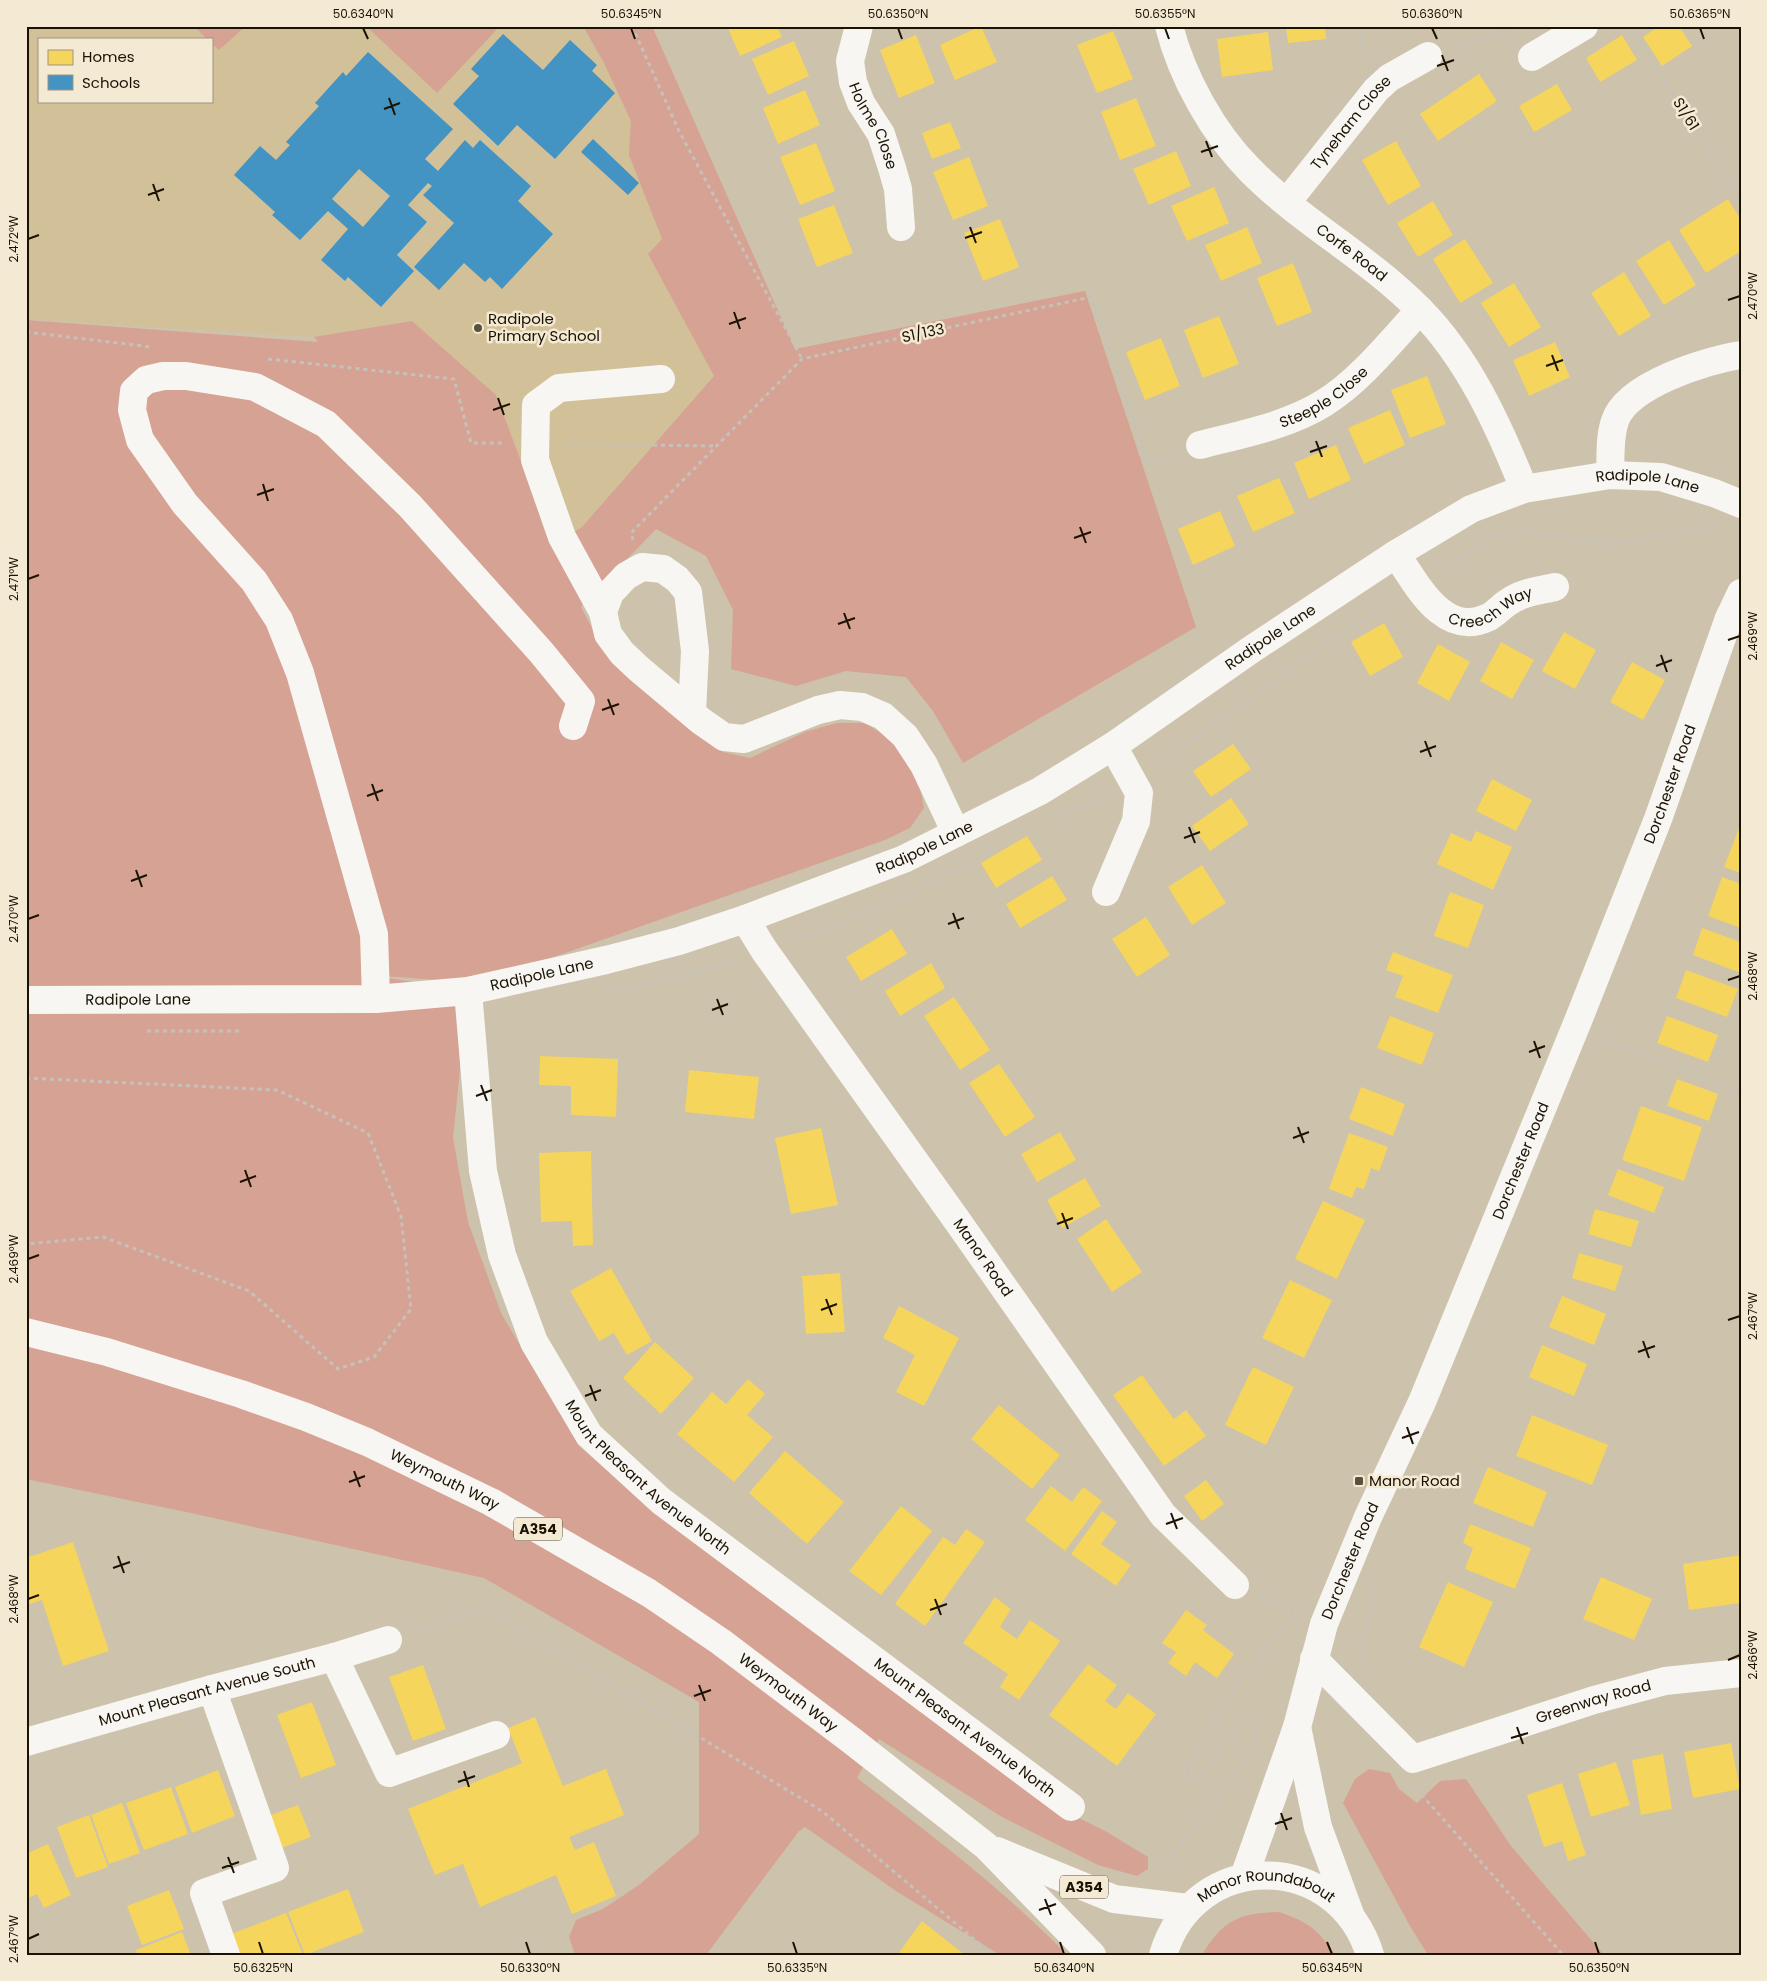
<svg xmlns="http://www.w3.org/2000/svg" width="1767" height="1981" viewBox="0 0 1767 1981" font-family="Poppins,sans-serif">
<rect width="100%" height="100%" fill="#cdc2ab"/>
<!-- built -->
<path fill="#d2c099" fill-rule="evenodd" d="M26 26H652L795 349 534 616 314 337 26 319ZM39 39H211V101H39Z"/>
<!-- green -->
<path fill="#d6a293" d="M194 26H246L219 50 211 43V39H207Z
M366 26H500L437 93Z
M583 26H652L795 349 1085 291 1196 627 963 763 933 711 906 677 846 671 796 686 731 669 733 610 706 556 656 529 581 607 594 632 661 703 723 752 750 758 805 732 837 723H864L885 735 905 753 919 782 924 808 910 828 885 840 554 957 465 982 370 975 468 991 453 1138 468 1222 501 1313 579 1446 660 1517 1069 1813 1107 1832 1148 1857V1869L1137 1876 1098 1865 1002 1817 879 1739 857 1778C930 1834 1003 1889 1067 1955H1000L896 1891 805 1827 799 1831 706 1955H575L569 1937 576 1920 603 1909 639 1885 699 1834V1702L484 1578 191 1513 26 1479V320L318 342 314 337 412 321 496 395 553 546 582 527 714 376 648 254 662 239 629 155 631 121 604 63Z
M1369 1769 1390 1773 1399 1789 1417 1803 1440 1781 1466 1779 1511 1846 1604 1955H1428L1410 1926 1343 1803 1355 1779Z
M1279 1912C1308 1922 1318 1929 1335 1955H1202C1223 1920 1239 1913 1279 1912Z"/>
<!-- homes -->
<path fill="#f6d55c" d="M727 26H777L782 37 740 56Z
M981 26 997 62 955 80 940 45Z
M1286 26H1325L1326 39 1288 43Z
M1659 26H1679L1692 46 1662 66 1643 37Z
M1113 31 1133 79 1097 93 1077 45Z
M1268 32 1273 70 1222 77 1217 39Z
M916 35 935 83 899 98 880 50Z
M1622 35 1637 60 1600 82 1586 58Z
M794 41 809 76 768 95 752 59Z
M1479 74 1497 101 1438 141 1420 114Z
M1557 84 1572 110 1534 132 1519 106Z
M805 90 820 125 778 144 763 108Z
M1136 98 1156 146 1120 160 1101 112Z
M950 122 961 148 932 159 922 133Z
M1396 141 1421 186 1388 205 1362 160Z
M816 143 835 191 800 205 780 157Z
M1176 151 1191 186 1149 205 1133 169Z
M969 157 988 206 953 220 933 172Z
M1214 187 1229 223 1187 241 1171 206Z
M1728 199 1741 220V251L1706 273 1679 230Z
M1433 201 1453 235 1418 257 1397 223Z
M834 205 853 253 817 267 798 219Z
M1000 219 1019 267 983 281 964 233Z
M1247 227 1262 263 1221 281 1205 245Z
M1465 239 1493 283 1460 303 1433 259Z
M1669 240 1696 285 1664 305 1636 261Z
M1293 263 1312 312 1277 326 1257 278Z
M1624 272 1651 316 1619 336 1591 293Z
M1514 283 1541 327 1509 347 1481 303Z
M1219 316 1239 364 1203 378 1184 330Z
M1161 338 1180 386 1145 400 1126 352Z
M1555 342 1570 377 1529 396 1513 360Z
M1427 376 1446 424 1410 438 1391 390Z
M1390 410 1405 445 1364 464 1348 428Z
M1336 445 1351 480 1309 499 1294 463Z
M1279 478 1295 513 1253 532 1237 496Z
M1220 511 1235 546 1193 565 1178 529Z
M1384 623 1403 657 1370 676 1351 642Z
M1564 632 1596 650 1575 689 1542 671Z
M1501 642 1534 660 1512 699 1480 681Z
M1438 644 1470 662 1449 701 1417 683Z
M1632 662 1665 680 1643 720 1610 702Z
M1233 744 1251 769 1211 797 1193 771Z
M1492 779 1532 800 1516 831 1476 811Z
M1231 798 1249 824 1210 851 1192 826Z
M1741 823V873L1724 867Z
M1476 831 1512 847 1493 890 1437 864 1451 833 1471 842Z
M1027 836 1042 860 996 888 981 863Z
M1202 865 1226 903 1192 925 1168 887Z
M1052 876 1067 900 1020 928 1006 904Z
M1722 877 1741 884V928L1708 916Z
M1450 892 1484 905 1468 948 1434 936Z
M1146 917 1170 955 1137 977 1112 939Z
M1702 928 1741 942V973L1693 955Z
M892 929 907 954 861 981 846 957Z
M1393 952 1453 975 1438 1013 1395 997 1403 976 1386 970Z
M931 963 945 988 900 1016 885 991Z
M1686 970 1738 989 1727 1017 1676 998Z
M954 997 990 1050 960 1070 924 1016Z
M1390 1016 1434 1033 1422 1065 1377 1048Z
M1667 1016 1718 1035 1708 1062 1657 1043Z
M540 1056 618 1059 616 1117 571 1115V1086L539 1085Z
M999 1064 1035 1117 1005 1137 969 1083Z
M689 1070 759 1077 754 1119 685 1112Z
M1677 1079 1718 1094 1709 1121 1667 1106Z
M1361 1087 1405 1104 1393 1136 1349 1119Z
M1641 1106 1702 1127 1684 1181 1622 1160Z
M821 1128 838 1205 791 1214 775 1138Z
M1060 1132 1076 1160 1037 1182 1021 1154Z
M1349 1133 1388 1147 1379 1171 1371 1168 1364 1189 1356 1187 1352 1198 1329 1189Z
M591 1151 593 1245 573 1246 572 1221 541 1222 539 1153Z
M1618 1169 1664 1187 1654 1213 1608 1195Z
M1085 1178 1101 1206 1062 1228 1047 1200Z
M1323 1201 1365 1220 1337 1279 1295 1259Z
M1595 1209 1639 1221 1631 1247 1588 1234Z
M1106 1219 1142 1272 1112 1292 1077 1239Z
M1579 1253 1623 1266 1615 1291 1572 1278Z
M611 1268 652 1341 627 1355 614 1333 599 1341 570 1291Z
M840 1273 845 1332 806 1334 802 1276Z
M1290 1280 1332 1300 1304 1358 1262 1338Z
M1562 1296 1606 1314 1594 1345 1549 1327Z
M899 1306 959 1338 924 1406 896 1392 915 1355 883 1338Z
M655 1342 694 1378 661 1414 623 1378Z
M1542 1345 1587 1364 1574 1396 1529 1377Z
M1253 1367 1294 1387 1266 1445 1225 1425Z
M1142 1375 1174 1419 1186 1410 1206 1436 1164 1466 1113 1395Z
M748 1379 765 1394 747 1415 773 1437 734 1482 677 1434 712 1392 726 1404Z
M999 1405 1060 1455 1032 1489 971 1439Z
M1532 1415 1608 1445 1592 1485 1516 1456Z
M785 1451 844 1502 807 1544 749 1493Z
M1488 1467 1547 1492 1533 1527 1473 1503Z
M1206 1480 1224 1504 1202 1521 1184 1496Z
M1051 1486 1072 1502 1083 1487 1102 1501 1065 1551 1025 1520Z
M901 1506 932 1531 881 1595 849 1571Z
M1102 1511 1117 1522 1101 1544 1131 1565 1116 1586 1071 1554Z
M1470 1524 1531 1548 1515 1589 1465 1569 1473 1548 1463 1543Z
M966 1529 985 1542 925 1626 895 1604 943 1537 955 1545Z
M73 1542 109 1651 63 1666 42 1600 26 1605V1558Z
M1741 1555V1603L1689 1610 1683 1564Z
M1601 1577 1652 1599 1634 1640 1583 1619Z
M1448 1582 1493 1602 1464 1667 1419 1647Z
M995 1597 1011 1609 1000 1627 1017 1639 1030 1620 1060 1641 1019 1700 1000 1687 1008 1674 963 1643Z
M1186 1610 1207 1625 1203 1630 1234 1654 1217 1678 1195 1662 1186 1676 1168 1663 1176 1652 1162 1643Z
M1088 1664 1117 1685 1105 1701 1116 1709 1128 1693 1156 1714 1117 1766 1049 1715Z
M423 1665 446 1729 413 1741 389 1677Z
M312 1702 336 1765 301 1778 277 1715Z
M535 1717 563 1786 606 1769 624 1815 569 1837 575 1850 594 1842 616 1896 572 1914 556 1875 480 1907 463 1864 435 1875 408 1809 522 1763 508 1728Z
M1731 1743 1740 1789 1693 1798 1684 1752Z
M1663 1754 1672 1809 1641 1815 1632 1760Z
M1616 1762 1630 1805 1591 1817 1578 1774Z
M218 1770 235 1816 192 1833 175 1787Z
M1562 1783 1586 1855 1568 1861 1562 1841 1544 1847 1527 1795Z
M171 1787 188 1834 144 1850 126 1803Z
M122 1803 140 1853 109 1864 91 1815Z
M298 1805 311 1837 278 1849 266 1817Z
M89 1815 108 1867 76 1878 57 1827Z
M48 1844 71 1895 44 1908 37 1894 26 1899V1854Z
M348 1889 364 1932 305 1955 288 1912Z
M169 1890 184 1929 142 1945 127 1906Z
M286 1913 303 1955H233L226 1936Z
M922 1921 965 1955 898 1954Z
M182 1932 191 1955H138L136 1950Z"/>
<!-- schools -->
<path fill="#4393c3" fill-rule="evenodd" d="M503 34 543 70 570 40 597 65 592 71 615 93 555 159 517 125 498 146 453 104 479 76 471 69Z
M368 52 453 129 425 159 438 171 465 140 473 148 480 140 531 186 518 201 553 234 502 289 490 277 485 282 464 263 439 290 414 267 454 223 423 195 432 186 428 183 408 205 427 222 397 255 414 271 381 307 348 277 345 281 321 260 348 229 328 211 300 240 272 215 275 212 234 175 260 146 276 160 290 145 286 142 319 106 315 103 343 72 346 76ZM359 169 390 196 363 227 332 199Z
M593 139 639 183 628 195 581 152Z"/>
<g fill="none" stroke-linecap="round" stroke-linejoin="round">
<!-- path -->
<path stroke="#c5c2bb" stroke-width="3" stroke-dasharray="4 4" stroke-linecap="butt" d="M632 26 679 131 802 359
M1360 26 1362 49 1370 58
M1630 26 1741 202
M1457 49 1507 28 1508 40
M26 332 152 347
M268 359 454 379 471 443H506
M565 444 716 446
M633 540 631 533 802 359 1091 297 1148 463 1174 454
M1443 570 1487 539 1518 531 1609 544 1715 526
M1156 766 1325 644 1394 602
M1059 816 1107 794
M792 940 885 907 995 849
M614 991 711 970 736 960
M147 1031H243
M1603 1038 1741 1093
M26 1078 277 1090 368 1133 401 1216 411 1309 374 1357 338 1369 249 1291 103 1237 26 1244
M1261 1597 1299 1613
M414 1631 484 1607 822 1811 993 1955
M1350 1636 1364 1642 1371 1620 1372 1587
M1364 1666V1642
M1419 1787 1421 1794 1563 1955
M1162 1869 1256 1747 1257 1728 1239 1726 1198 1782 1185 1772 1229 1697 1294 1612"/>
<!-- minor -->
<g stroke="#f8f6f2" stroke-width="28">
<path id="s1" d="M859 26 850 61 853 82 861 103 881 134 892 168 898 189 901 227"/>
<path id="s2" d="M1169 26C1182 77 1213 133 1250 170 1301 222 1368 257 1420 310 1468 358 1499 426 1524 489"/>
<path d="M1532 57 1584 26"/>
<path id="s3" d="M1287 202 1376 90 1389 78 1428 56"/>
<path id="s4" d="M1200 445C1242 434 1287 426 1324 403 1359 382 1392 340 1420 310"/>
<path d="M1610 475C1611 458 1609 438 1615 421 1626 385 1707 360 1741 355"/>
<path id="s5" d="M1396 554C1417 584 1443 639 1489 617 1496 613 1501 607 1507 603 1522 592 1538 591 1555 587"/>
<path d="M603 612 562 537 535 460 536 405 559 388 661 379"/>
<path d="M692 713 695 651 688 592 677 579 663 569 642 567 626 576 610 593 603 612 608 634 622 653 639 669 701 721 724 737 744 739 818 710 840 705 862 707 883 716 905 736 924 765 956 833"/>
<path d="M1106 892 1136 821 1139 793 1113 746"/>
<path id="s6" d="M745 919 764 950 956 1219 1163 1515 1235 1585"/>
<path id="s7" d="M468 991 483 1171 502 1255 534 1342 589 1435 661 1501 1071 1807"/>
<path d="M376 999 374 934 300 673 279 620 254 581 185 504 140 440 132 410 134 391 146 380 163 376H186L255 387 326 424 410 506 541 652 581 701 573 726"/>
<path id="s8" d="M26 1000 376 999 468 991 606 960 679 941 745 919 904 859 1040 791 1113 746 1252 649 1396 554 1471 509 1524 489 1610 475 1661 477 1714 493 1741 504"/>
<path d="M334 1657 389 1773 496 1735"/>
<path id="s9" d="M1314 1659 1413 1759 1594 1700 1665 1681 1741 1673"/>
<path d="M212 1689 275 1868 204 1893 226 1955"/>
<path id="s10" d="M26 1742 212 1689 334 1657 388 1640"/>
</g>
<!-- major -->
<g stroke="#f8f6f2" stroke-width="28">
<path d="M1297 1727 1318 1827 1350 1914"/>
<path id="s11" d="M1244 1877 1297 1727 1324 1624 1368 1517 1422 1402 1578 1021 1658 819 1729 618 1741 593"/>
</g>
<!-- highway -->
<g stroke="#f8f6f2" stroke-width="28">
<path id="s12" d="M26 1332 107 1352 241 1394 306 1417 367 1442 491 1502 649 1593 721 1642 851 1740 986 1846 1092 1955"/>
<path d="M997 1851 1114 1899 1188 1908"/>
<path id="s13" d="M1163 1955C1195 1848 1338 1850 1370 1955"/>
</g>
</g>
<!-- ticks -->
<path fill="none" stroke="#1a1203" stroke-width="2" d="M363 28 368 39M631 28 635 39M898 28 902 39M1165 28 1169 39M1432 28 1437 39M1700 28 1704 39M1442 55 1448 71M1437 66 1454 60M389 98 395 115M384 109 400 103M1206 141 1212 157M1201 152 1218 146M153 184 159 201M148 195 164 189M970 227 976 243M965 238 982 232M28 239 39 235M1728 300 1740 296M734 312 740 329M729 324 746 318M1552 355 1558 371M1546 366 1563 360M498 398 504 415M493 410 510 404M1316 441 1322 457M1310 452 1327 446M263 484 268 501M257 495 274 489M1080 527 1086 543M1074 538 1091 532M28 579 39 575M844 613 850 629M838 624 855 618M1728 640 1740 636M1661 655 1667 672M1656 666 1672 660M608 699 614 715M602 710 619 704M1425 741 1431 757M1420 752 1436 746M372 784 378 801M367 796 383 790M1189 827 1195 843M1184 838 1200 832M136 870 142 887M131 881 147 875M953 913 959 929M28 919 39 915M948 924 964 918M1728 980 1740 976M717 999 723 1015M712 1010 728 1004M1534 1041 1540 1058M1529 1052 1545 1046M481 1085 487 1101M476 1096 492 1090M1298 1127 1304 1143M1293 1138 1309 1132M245 1170 251 1187M240 1182 256 1176M1062 1213 1068 1229M1057 1224 1073 1218M28 1259 39 1255M826 1299 832 1315M821 1310 837 1304M1728 1320 1740 1316M1643 1341 1649 1358M1638 1352 1655 1346M590 1385 596 1401M585 1396 601 1390M1407 1427 1413 1444M1402 1438 1419 1432M354 1471 360 1487M349 1482 365 1476M1171 1513 1177 1529M1166 1524 1183 1518M118 1556 124 1573M113 1568 130 1562M28 1599 39 1595M935 1599 941 1615M930 1610 947 1604M1728 1660 1740 1655M699 1685 705 1701M694 1696 711 1690M1517 1727 1523 1744M1511 1738 1528 1733M464 1771 469 1787M458 1782 475 1776M1281 1813 1287 1830M1275 1824 1292 1818M228 1857 234 1873M222 1868 239 1862M1045 1899 1051 1915M1039 1910 1056 1904M28 1939 39 1934M259 1942 263 1954M526 1942 530 1954M793 1942 797 1954M1060 1942 1064 1954M1327 1942 1332 1954M1595 1942 1599 1954"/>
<!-- markers -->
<g fill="#59503e" stroke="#f4ead4" stroke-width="2">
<circle cx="478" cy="328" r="5"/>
<rect x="1354" y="1476" width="10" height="10" rx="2.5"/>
</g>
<g text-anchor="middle" stroke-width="5" stroke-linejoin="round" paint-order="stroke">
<!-- shield labels -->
<g fill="#f4ead4" stroke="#5b5342" stroke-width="1">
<rect x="514" y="1517.5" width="48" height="23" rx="4"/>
<rect x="1060" y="1875.5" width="48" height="23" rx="4"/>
</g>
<g font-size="14" font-weight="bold" fill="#1a1203">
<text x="538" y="1534">A354</text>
<text x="1084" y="1892">A354</text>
</g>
<!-- street labels -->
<g font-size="15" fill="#1a1203" stroke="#f4ead4">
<text transform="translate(1686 114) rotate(58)" y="5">S1/61</text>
<text dy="5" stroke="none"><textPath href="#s3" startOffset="102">Tyneham Close</textPath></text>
<text dy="5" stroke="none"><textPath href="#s1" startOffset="106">Holme Close</textPath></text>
<text dy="5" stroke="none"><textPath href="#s2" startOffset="298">Corfe Road</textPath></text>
<text transform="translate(923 333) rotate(-12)" y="5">S1/133</text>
<text dy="5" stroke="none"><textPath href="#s4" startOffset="134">Steeple Close</textPath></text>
<text dy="5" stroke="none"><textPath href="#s8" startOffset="1748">Radipole Lane</textPath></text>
<text dy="5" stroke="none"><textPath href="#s5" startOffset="129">Creech Way</textPath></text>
<text dy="5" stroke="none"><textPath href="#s8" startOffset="1328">Radipole Lane</textPath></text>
<text dy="5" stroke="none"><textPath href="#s11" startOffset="1174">Dorchester Road</textPath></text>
<text dy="5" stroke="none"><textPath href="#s8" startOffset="922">Radipole Lane</textPath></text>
<text dy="5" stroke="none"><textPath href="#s8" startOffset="518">Radipole Lane</textPath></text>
<text dy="5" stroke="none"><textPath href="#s8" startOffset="112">Radipole Lane</textPath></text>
<text dy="5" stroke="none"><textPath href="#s11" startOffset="769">Dorchester Road</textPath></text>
<text dy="5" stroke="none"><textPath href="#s6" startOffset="414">Manor Road</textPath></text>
<text dy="5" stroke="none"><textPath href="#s7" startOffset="539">Mount Pleasant Avenue North</textPath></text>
<text dy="5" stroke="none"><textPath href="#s12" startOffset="445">Weymouth Way</textPath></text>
<text dy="5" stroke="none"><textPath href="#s11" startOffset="334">Dorchester Road</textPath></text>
<text dy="5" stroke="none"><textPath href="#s10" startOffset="188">Mount Pleasant Avenue South</textPath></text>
<text dy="5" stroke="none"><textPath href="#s12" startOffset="850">Weymouth Way</textPath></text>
<text dy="5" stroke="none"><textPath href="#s9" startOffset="330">Greenway Road</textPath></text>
<text dy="5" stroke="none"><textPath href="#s7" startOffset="944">Mount Pleasant Avenue North</textPath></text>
<text dy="5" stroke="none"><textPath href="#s13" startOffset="140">Manor Roundabout</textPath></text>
</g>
<!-- poi labels -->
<g font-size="15" fill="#1a1203" stroke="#f4ead4" text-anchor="start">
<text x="488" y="324">Radipole<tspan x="488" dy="17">Primary School</tspan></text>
<text x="1369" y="1486">Manor Road</text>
</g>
</g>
<!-- border -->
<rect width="1767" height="1981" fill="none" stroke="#f4ead4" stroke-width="55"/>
<!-- legend -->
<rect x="38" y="38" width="175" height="65" fill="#f4ead4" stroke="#9d9480"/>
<rect x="48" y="50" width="25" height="15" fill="#f6d55c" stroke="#9d9480"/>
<text x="82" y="62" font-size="15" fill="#1a1203">Homes</text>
<rect x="48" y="75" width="25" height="15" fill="#4393c3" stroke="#9d9480"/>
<text x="82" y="88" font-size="15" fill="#1a1203">Schools</text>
<rect x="28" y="28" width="1712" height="1926" fill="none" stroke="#1a1203" stroke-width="2"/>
<g font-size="12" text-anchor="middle" fill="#1a1203">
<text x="363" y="18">50.6340°N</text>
<text x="631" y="18">50.6345°N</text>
<text x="898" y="18">50.6350°N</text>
<text x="1165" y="18">50.6355°N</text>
<text x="1432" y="18">50.6360°N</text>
<text x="1700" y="18">50.6365°N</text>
<text transform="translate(14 239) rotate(-90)" y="4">2.472°W</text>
<text transform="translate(1753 296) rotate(-90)" y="4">2.470°W</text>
<text transform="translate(14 579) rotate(-90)" y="4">2.471°W</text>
<text transform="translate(1753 636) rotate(-90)" y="4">2.469°W</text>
<text transform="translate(14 919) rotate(-90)" y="4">2.470°W</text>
<text transform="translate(1753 976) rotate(-90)" y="4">2.468°W</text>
<text transform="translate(14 1259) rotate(-90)" y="4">2.469°W</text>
<text transform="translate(1753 1316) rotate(-90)" y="4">2.467°W</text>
<text transform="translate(14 1599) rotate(-90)" y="4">2.468°W</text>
<text transform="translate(1753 1655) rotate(-90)" y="4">2.466°W</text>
<text transform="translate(14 1939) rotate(-90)" y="4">2.467°W</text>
<text x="263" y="1972">50.6325°N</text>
<text x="530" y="1972">50.6330°N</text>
<text x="797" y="1972">50.6335°N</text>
<text x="1064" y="1972">50.6340°N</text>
<text x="1332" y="1972">50.6345°N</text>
<text x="1599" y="1972">50.6350°N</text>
</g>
</svg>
